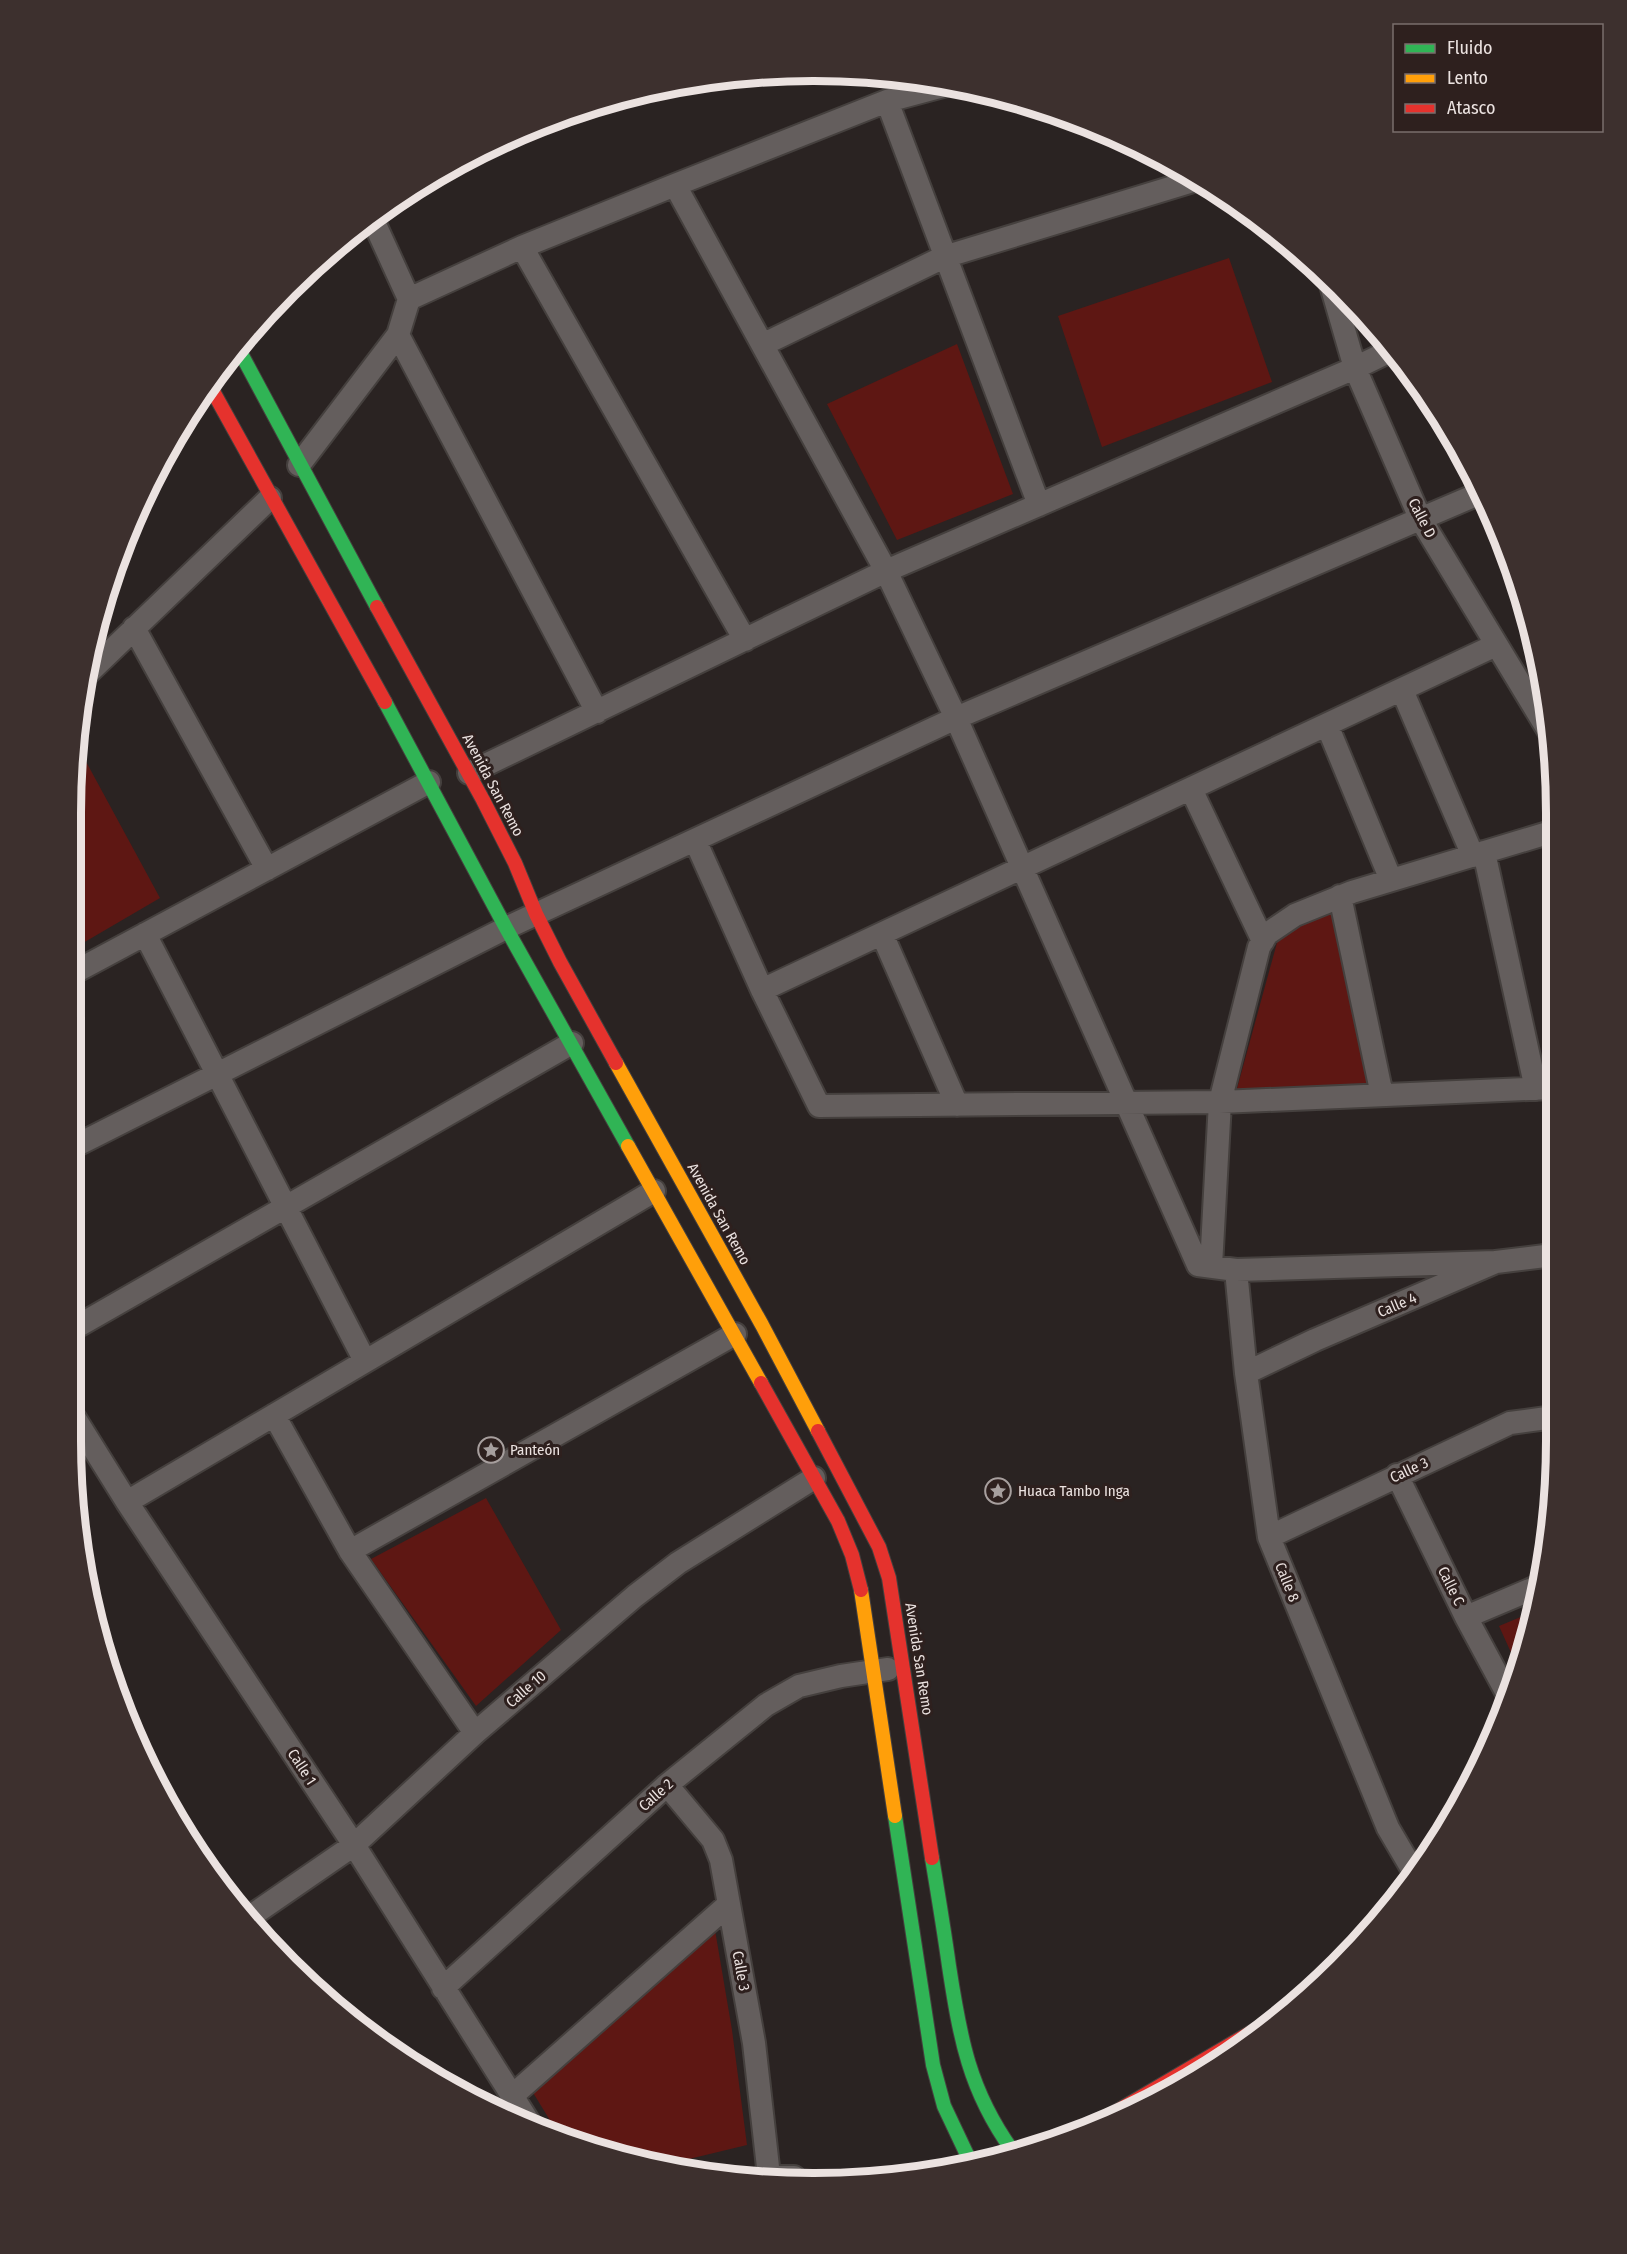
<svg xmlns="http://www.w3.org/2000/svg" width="1627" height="2254" viewBox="0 0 1627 2254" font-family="'Fira Sans Condensed',sans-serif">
<rect width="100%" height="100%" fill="#2a2322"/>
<!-- green -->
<path fill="#5e1713" d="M1229 258 1272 382 1102 447 1058 316Z
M957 344 1013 494 897 540 827 404Z
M77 745 160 898 71 950V813Z
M1337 909 1372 1084 1236 1092 1278 939 1299 925Z
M486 1498 561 1630 476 1706 371 1559Z
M1535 1611 1531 1632 1518 1668 1499 1626Z
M715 1930 732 2030 747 2145 660 2166 621 2158 559 2135 532 2091Z"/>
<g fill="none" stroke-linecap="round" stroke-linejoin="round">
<!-- street casing -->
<g stroke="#45403e" stroke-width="26">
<path id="street" d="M887 101 1039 505
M675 185 886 571 956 718 1198 1265 1236 1270 1496 1262
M522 247 745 640
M1331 285 1355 368 1420 518 1550 733
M409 299 522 247 675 185 887 101 943 86
M398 335 597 712
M764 344 944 257 1196 180
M299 465 398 335 409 299 373 220
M134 628 267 869
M84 677 270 498
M1402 690 1473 856
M1327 725 1391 880
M469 773 886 571 1355 368 1390 351
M1191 789 1263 941
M695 840 762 990 819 1106 1220 1102 1552 1088
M1484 852 1536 1089
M1340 896 1382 1095
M145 934 365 1361
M882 934 957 1105
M71 974 429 782
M762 990 1496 645
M71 1148 506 928 956 718 1483 492
M1211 1266 1220 1102 1259 947 1267 934 1295 915 1352 892 1551 832
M1236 1270 1246 1373 1269 1537 1388 1828 1415 1874
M71 1330 572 1043
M1246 1373 1315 1340 1496 1262 1553 1255
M71 1412 127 1502 354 1845 530 2124
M274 1415 350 1551 475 1733
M1397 1475 1466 1617 1508 1695
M127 1502 654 1191
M1269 1537 1510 1423 1554 1417
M350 1551 735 1334
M1466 1617 1539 1586
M667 1785 713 1840 721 1860 754 2043 769 2176
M251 1916 354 1845 475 1733 635 1596 678 1563 814 1478
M443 1988 667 1785 766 1705 799 1686 841 1676 888 1669
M512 2096 729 1904
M762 2177H794"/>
</g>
<!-- fast casing -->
<g stroke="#45403e" stroke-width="16">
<path id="fast" d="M238 348 377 607
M385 702 506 928 628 1146
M895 1816 933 2065 944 2106 970 2161
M932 1858C938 1894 944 1930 949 1966 960 2038 969 2090 1012 2150"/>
</g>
<!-- slow casing -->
<g stroke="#45403e" stroke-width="16">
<path id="slow" d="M616 1063 762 1325 818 1431
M628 1146 761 1383
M861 1590 895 1816"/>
</g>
<!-- jam casing -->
<g stroke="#45403e" stroke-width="16">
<path id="jam" d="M210 386 385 702
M377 607 483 800 515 863 536 914 560 962 616 1063
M761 1383 838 1521 852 1555 861 1590
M818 1431 879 1547 889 1578 932 1858
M1085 2130 1289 2010"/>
</g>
<!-- street -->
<use href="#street" stroke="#645e5d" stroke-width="22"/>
<!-- fast -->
<use href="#fast" stroke="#30b455" stroke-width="14"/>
<!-- slow -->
<use href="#slow" stroke="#ff9f0a" stroke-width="14"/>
<!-- jam -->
<use href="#jam" stroke="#e5322d" stroke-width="14"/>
</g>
<!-- icons -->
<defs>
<g id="sight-ring" transform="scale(1.35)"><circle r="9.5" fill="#2e201e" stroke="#a79f9e" stroke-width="1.5"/><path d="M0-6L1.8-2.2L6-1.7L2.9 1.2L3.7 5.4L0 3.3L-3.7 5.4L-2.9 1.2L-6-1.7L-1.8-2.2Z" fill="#a79f9e"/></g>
</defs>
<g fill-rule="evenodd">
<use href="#sight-ring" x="491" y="1450"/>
<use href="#sight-ring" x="998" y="1491"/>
</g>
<g text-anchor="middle" stroke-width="6" stroke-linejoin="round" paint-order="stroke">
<!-- street labels -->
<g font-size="15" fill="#ebe2e0" stroke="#2e201e">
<text transform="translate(1422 518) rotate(63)" y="5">Calle D</text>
<text transform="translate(493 785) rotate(62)" y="5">Avenida San Remo</text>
<text transform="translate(719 1214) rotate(61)" y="5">Avenida San Remo</text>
<text transform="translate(1397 1305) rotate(-23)" y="5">Calle 4</text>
<text transform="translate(1409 1470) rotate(-25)" y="5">Calle 3</text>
<text transform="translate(1287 1582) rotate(68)" y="5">Calle 8</text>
<text transform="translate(1451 1586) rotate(64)" y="5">Calle C</text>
<text transform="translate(919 1659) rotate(81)" y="5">Avenida San Remo</text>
<text transform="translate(526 1689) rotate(-41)" y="5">Calle 10</text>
<text transform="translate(302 1767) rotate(57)" y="5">Calle 1</text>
<text transform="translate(656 1795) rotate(-42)" y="5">Calle 2</text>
<text transform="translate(741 1971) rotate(80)" y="5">Calle 3</text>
</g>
<!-- poi labels -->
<g font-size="15" fill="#ebe2e0" stroke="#2e201e" text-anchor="start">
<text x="510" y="1455">Panteón</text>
<text x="1018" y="1496">Huaca Tambo Inga</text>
</g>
</g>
<!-- crop -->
<path d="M0 0H1627V2254H0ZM813 81H814A732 732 0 0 1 1546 813V1441A732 732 0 0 1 814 2173H813A732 732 0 0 1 81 1441V813A732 732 0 0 1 813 81Z" fill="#3d302e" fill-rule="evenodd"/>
<path fill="none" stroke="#ebe2e0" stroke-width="8" d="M813 81H814A732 732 0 0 1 1546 813V1441A732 732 0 0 1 814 2173H813A732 732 0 0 1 81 1441V813A732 732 0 0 1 813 81Z"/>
<!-- legend -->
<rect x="1393" y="24" width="210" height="108" fill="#2e201e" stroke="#7a6e6c" stroke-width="1.5"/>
<rect x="1405" y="44" width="30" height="9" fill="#30b455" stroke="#7a6e6c" stroke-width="1.5"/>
<text x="1447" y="54" font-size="18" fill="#ebe2e0">Fluido</text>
<rect x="1405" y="74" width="30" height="9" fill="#ff9f0a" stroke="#7a6e6c" stroke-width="1.5"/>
<text x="1447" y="84" font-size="18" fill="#ebe2e0">Lento</text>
<rect x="1405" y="104" width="30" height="9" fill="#e5322d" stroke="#7a6e6c" stroke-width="1.5"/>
<text x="1447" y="114" font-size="18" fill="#ebe2e0">Atasco</text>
</svg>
